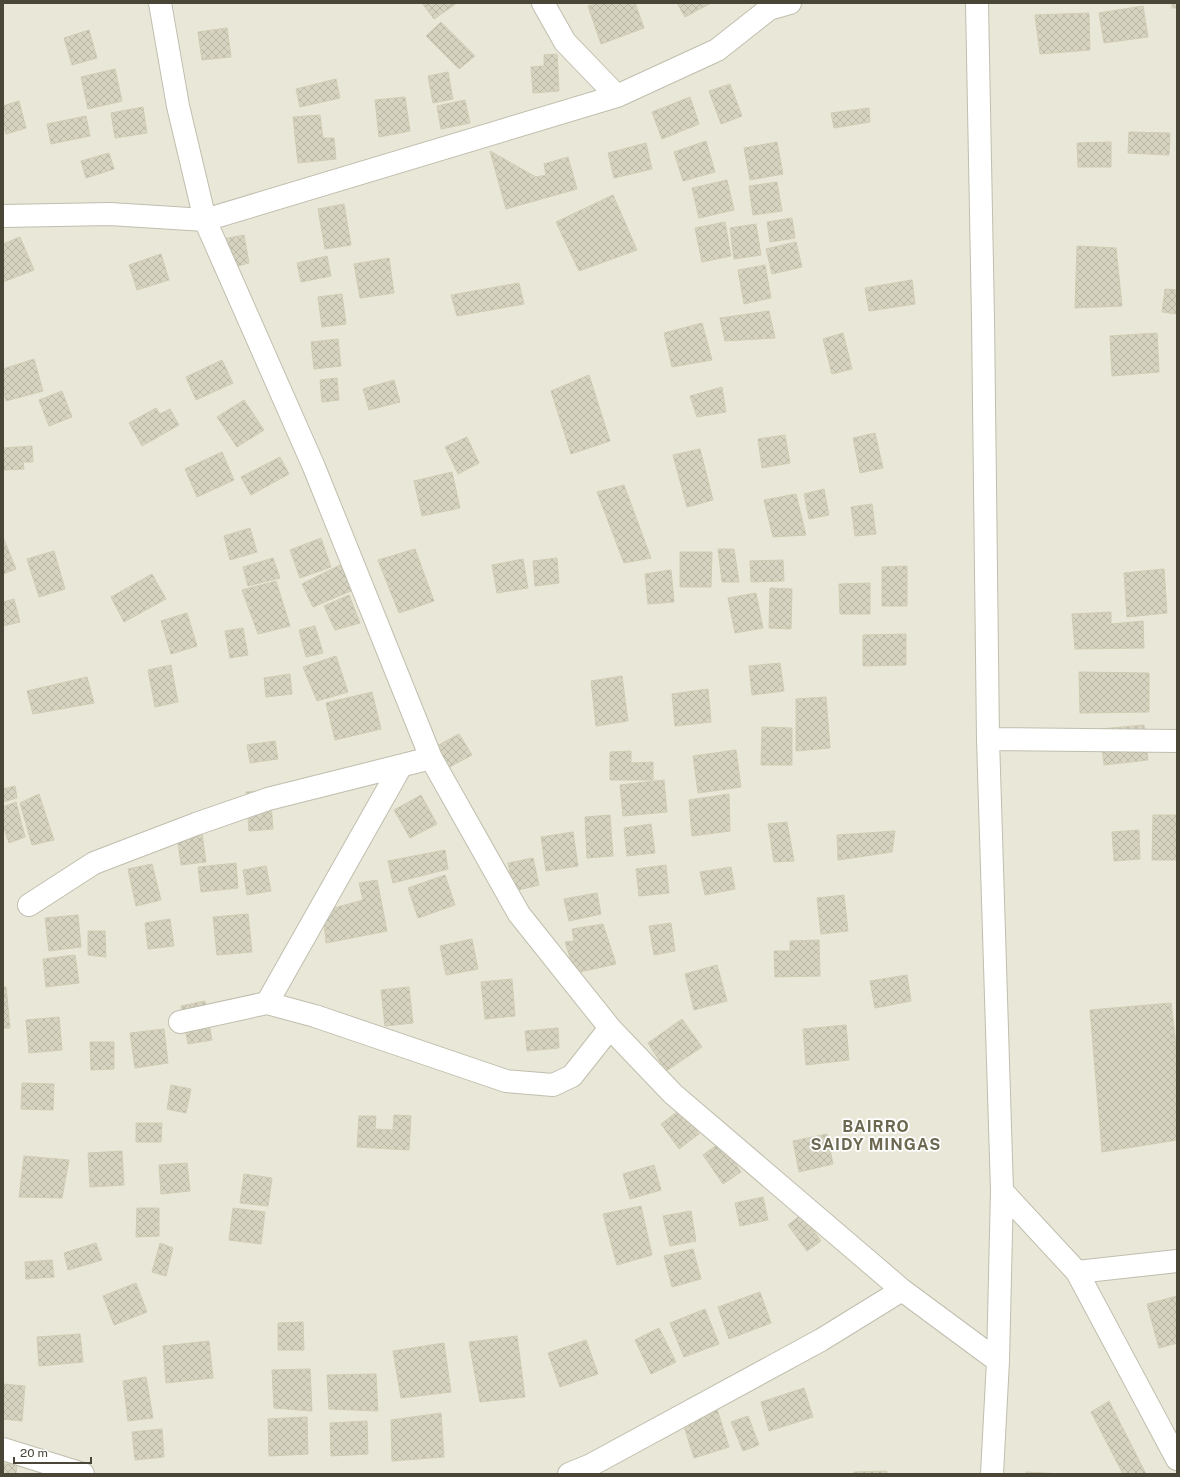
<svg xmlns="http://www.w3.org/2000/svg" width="1180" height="1477" viewBox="0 0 1180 1477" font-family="'Public Sans',sans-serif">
<defs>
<pattern id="building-cross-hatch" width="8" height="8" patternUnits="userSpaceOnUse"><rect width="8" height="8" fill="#d6d3c0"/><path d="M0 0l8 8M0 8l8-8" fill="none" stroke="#b9b6a6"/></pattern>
</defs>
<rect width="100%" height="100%" fill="#f5f4ea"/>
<!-- residential -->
<path fill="#e9e7d8" d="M3 3H1177V1474H3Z"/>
<!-- building -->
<path fill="url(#building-cross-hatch)" stroke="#d1ccb3" d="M422 3H457L434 19Z
M597 3H635L644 28 601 44 588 6Z
M677 3H711L685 17Z
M1172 3H1177V8H1172Z
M1143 6 1148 37 1104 43 1099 13Z
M1089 13 1090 50 1040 54 1035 15Z
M441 22 475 56 459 69 426 36Z
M227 28 231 57 202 60 198 32Z
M89 30 97 58 72 65 64 38Z
M557 54 559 91 533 93 531 67 544 66V55Z
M115 69 122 101 88 109 81 77Z
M448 72 453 99 433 103 428 76Z
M336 79 340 98 300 107 296 89Z
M730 84 742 116 721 124 709 91Z
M405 97 410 131 379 137 375 100Z
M690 97 699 124 662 139 652 112Z
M465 100 470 123 441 129 437 106Z
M19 101 26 128 6 134 3 123V106Z
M143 107 147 133 115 138 111 113Z
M869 108 870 122 834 128 831 113Z
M320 115 323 138H334L336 159 298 163 293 117Z
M86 116 90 136 51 144 47 124Z
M1129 132 1170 133 1169 155 1128 153Z
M706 141 715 172 683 181 674 152Z
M777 142 783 174 750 180 744 148Z
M1111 142V167H1078L1077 143Z
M646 143 652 169 614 178 608 153Z
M490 151 536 177 546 175 544 164 568 157 577 189 506 209Z
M109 153 114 169 86 178 81 161Z
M727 180 734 210 699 218 692 188Z
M777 182 782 211 753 215 749 186Z
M613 195 637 250 579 271 556 222Z
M344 204 351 245 325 249 318 209Z
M792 218 795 238 770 242 767 222Z
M725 222 731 256 702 262 695 228Z
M756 224 761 255 734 259 730 228Z
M244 235 249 263 215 272 207 242Z
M20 237 34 270 3 282V244Z
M796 242 802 267 772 274 766 249Z
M1077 246 1116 248 1122 306 1075 308Z
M161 254 169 280 137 290 129 265Z
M327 256 331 276 301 282 297 263Z
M389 258 394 293 360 298 354 264Z
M765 265 771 298 744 304 738 270Z
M912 280 915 304 869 311 865 288Z
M519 283 524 304 457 316 451 295Z
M1165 289 1177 290V314L1162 312Z
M342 294 346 324 322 327 318 297Z
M769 311 775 338 725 341 720 318Z
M702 323 712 360 672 367 664 333Z
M843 333 852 369 832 374 823 339Z
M1157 333 1159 372 1112 376 1110 336Z
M338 339 341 366 314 369 311 342Z
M34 359 43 391 6 401 3 390V369Z
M222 360 233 383 196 400 186 377Z
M589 375 610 441 571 454 551 391Z
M337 378 339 400 322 402 320 380Z
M394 380 400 402 369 410 363 389Z
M722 387 726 412 697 417 690 396Z
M62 391 72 417 49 426 39 400Z
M244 400 264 430 237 447 217 417Z
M156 408 160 414 170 409 179 425 142 446 129 423Z
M875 433 883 468 860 473 853 438Z
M785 435 790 463 762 468 758 439Z
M467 437 479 463 458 474 445 447Z
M32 446 33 462H23L24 469 3 470V448Z
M700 449 713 500 687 507 673 455Z
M222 452 234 480 197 497 185 469Z
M280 457 289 474 251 495 241 477Z
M452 472 460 508 422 516 414 481Z
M624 485 651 558 624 563 597 492Z
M824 489 829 515 809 519 804 494Z
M796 494 806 535 773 537 764 500Z
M872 504 876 534 855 536 851 507Z
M250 528 257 552 230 560 224 536Z
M3 537 16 569 3 574Z
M321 538 331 567 300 578 290 550Z
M415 549 434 601 399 613 378 560Z
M718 549H734L739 582H722Z
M54 551 65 589 39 597 27 559Z
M680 552H712L711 587H680Z
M273 558 280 578 248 586 243 567Z
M557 558 559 583 535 586 533 561Z
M523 559 528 588 497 593 492 565Z
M783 560 784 581 751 582 750 561Z
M342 564 353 590 313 607 302 584Z
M907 566V606H882V567Z
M1164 569 1167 613 1127 617 1124 573Z
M671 570 674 602 648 604 645 574Z
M152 574 166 599 124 622 111 597Z
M276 581 290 626 258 634 242 590Z
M870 583V614H840L839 584Z
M770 588 792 589 791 629 769 628Z
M756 593 763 628 735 633 728 598Z
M349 595 360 623 335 630 324 606Z
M14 599 20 622 3 626V602Z
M1111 612V624L1143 621 1144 648 1075 649 1072 614Z
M187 613 197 646 171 654 161 621Z
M315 626 323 653 306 657 299 630Z
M243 628 248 655 230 658 225 631Z
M906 634V665L863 666V635Z
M336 656 348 692 317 701 303 667Z
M780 663 784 691 752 695 749 666Z
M171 665 178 702 155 707 148 670Z
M1079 672 1149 673V712L1080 713Z
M290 674 292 694 266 697 264 678Z
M622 676 628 721 596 726 591 681Z
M87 677 94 703 33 714 27 691Z
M708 689 711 722 675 726 672 694Z
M372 692 381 729 335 740 326 703Z
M826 697 830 748 796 751V699Z
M1144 725 1148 760 1104 765 1100 729Z
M762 727 792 728V765H761Z
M459 734 472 755 446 769 433 748Z
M275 741 278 759 250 763 247 745Z
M736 750 741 787 698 793 693 756Z
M631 751V763L653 762V780H610V752Z
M664 780 667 812 623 816 620 785Z
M15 786 17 798 3 802V789Z
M270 790 273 829 249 831 246 792Z
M39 794 54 840 32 845 20 803Z
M729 794 730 831 692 836 689 800Z
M421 795 437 824 410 838 394 810Z
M16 802 25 837 9 843 3 825V807Z
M610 815 613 856 587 858 585 817Z
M1153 815H1177V860H1152Z
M787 822 794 861 774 862 768 824Z
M651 824 655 853 627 856 624 828Z
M1139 830 1140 859 1114 861 1112 832Z
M895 831 892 852 838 860 837 835Z
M573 832 578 866 546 871 541 837Z
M202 833 206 862 181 865 177 836Z
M445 850 448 869 393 883 388 861Z
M533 858 539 885 514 891 508 863Z
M236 863 238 888 201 892 198 867Z
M152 864 161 900 136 906 128 869Z
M666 865 669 893 639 896 636 869Z
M266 866 271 891 247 895 243 870Z
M731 867 735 889 705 895 700 872Z
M445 875 455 905 418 918 408 888Z
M377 880 387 931 326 943 323 911 363 900 359 883Z
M597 893 601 914 569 921 564 899Z
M844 895 848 931 821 934 817 898Z
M248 914 252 952 217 955 213 917Z
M78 915 81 947 49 951 45 918Z
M170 919 174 946 148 949 145 923Z
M671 923 675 951 654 955 649 926Z
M603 924 616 964 575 973 565 942 574 941 572 929Z
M88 931H105L106 957 88 955Z
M472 939 478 969 446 975 440 946Z
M819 940 820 976 775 977 774 951H790V941Z
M75 955 79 983 46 987 43 959Z
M717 965 727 1001 694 1010 685 974Z
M907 975 911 1001 875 1008 870 981Z
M512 979 515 1016 485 1019 481 982Z
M3 987H6L10 1028H3Z
M409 987 413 1023 385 1026 381 990Z
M205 1001 212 1040 188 1044 181 1006Z
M1171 1003 1177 1053V1140L1102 1152 1090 1010Z
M59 1017 62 1050 29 1053 26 1020Z
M682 1019 702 1047 666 1071 648 1043Z
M846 1025 849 1060 806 1065 803 1029Z
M558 1028 559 1048 527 1051 525 1031Z
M164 1029 168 1063 135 1068 130 1033Z
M90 1042H114V1069L91 1070Z
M22 1083 54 1084 53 1110 21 1109Z
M171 1085 191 1089 186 1113 167 1109Z
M681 1109 699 1134 679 1149 661 1124Z
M394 1115 411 1116 409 1150 357 1147 359 1116H376L375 1129 393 1130Z
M136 1123H162L161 1142H136Z
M827 1134 833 1164 799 1172 793 1141Z
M721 1142 741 1172 723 1184 703 1155Z
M122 1151 124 1185 90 1187 88 1153Z
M24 1156 69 1160 62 1198 19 1197Z
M187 1163 190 1191 161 1194 159 1165Z
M654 1165 661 1190 630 1199 623 1174Z
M244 1174 272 1178 268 1206 240 1203Z
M763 1197 768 1220 740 1226 735 1203Z
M641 1206 652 1255 617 1265 603 1214Z
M137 1208H159V1236L136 1237Z
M233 1208 265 1212 261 1244 229 1240Z
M691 1211 696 1241 670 1246 663 1216Z
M802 1214 821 1241 807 1251 788 1225Z
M96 1243 102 1260 68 1270 64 1253Z
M160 1243 173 1248 166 1276 152 1272Z
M693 1249 701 1279 672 1287 664 1256Z
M52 1260 54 1277 26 1279 25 1262Z
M136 1283 147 1312 114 1325 103 1296Z
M760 1292 771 1323 729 1339 718 1307Z
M1177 1296V1343L1159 1348 1147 1304Z
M705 1309 719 1344 684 1357 670 1323Z
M303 1322 304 1350H278V1323Z
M659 1328 676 1362 651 1374 635 1340Z
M80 1334 83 1362 39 1366 37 1337Z
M517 1336 525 1397 480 1402 469 1342Z
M586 1340 598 1374 560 1387 548 1353Z
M209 1341 213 1378 166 1383 163 1346Z
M444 1343 451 1392 401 1398 393 1351Z
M310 1369 312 1411 274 1408 272 1370Z
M376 1374 378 1411 329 1409 327 1375Z
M146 1377 153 1418 128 1421 123 1381Z
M3 1384 25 1386 22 1421 3 1419Z
M804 1388 813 1417 769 1431 761 1402Z
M1109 1401 1146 1474H1123L1091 1412Z
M717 1409 729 1447 694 1458 682 1420Z
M441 1413 444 1457 392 1461 391 1420Z
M748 1416 759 1445 743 1451 731 1422Z
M307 1417 308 1454 269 1456 268 1419Z
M367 1421 368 1454 331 1456 330 1423Z
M162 1429 164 1457 135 1460 132 1432Z
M3 1464H17L16 1474H3Z
M887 1471V1474H854V1472Z
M1026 1472 1062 1474H1026Z"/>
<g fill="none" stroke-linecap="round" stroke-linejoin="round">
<!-- street casing -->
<g stroke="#c0bead" stroke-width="24">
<path id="street" d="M160 3 178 106 205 220 314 467 431 758 519 914 610 1028 673 1094 902 1290 998 1361
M543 3 565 42 617 96
M977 3 983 318 988 739 1002 1191 998 1361 992 1474
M3 216 110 214 205 220 617 96 717 50 769 9 790 3
M988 739 1177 741
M29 905 94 863 196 824 268 799 431 758
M267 1003 401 766
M180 1022 267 1003 315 1016 506 1081 553 1085 572 1076 610 1028
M1002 1191 1077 1272 1177 1459
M1077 1272 1177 1261
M3 1449 83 1474
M569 1474 591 1465 821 1340 902 1290"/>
</g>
<!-- street -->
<use href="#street" stroke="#fff" stroke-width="22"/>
</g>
<g text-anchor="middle" stroke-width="3.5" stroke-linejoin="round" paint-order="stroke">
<!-- district labels -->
<g font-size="16" font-weight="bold" letter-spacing="1" fill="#6c674f" stroke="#fff">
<text x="876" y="1132">BAIRRO<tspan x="876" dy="18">SAIDY MINGAS</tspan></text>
</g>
</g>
<!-- border -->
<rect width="1180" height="1477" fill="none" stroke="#494638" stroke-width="8"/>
<!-- scale -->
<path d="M14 1457v6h77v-6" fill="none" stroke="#494638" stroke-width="2"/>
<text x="20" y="1457" font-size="12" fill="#494638" stroke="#ffffff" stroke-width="3" paint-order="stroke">20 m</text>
</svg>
